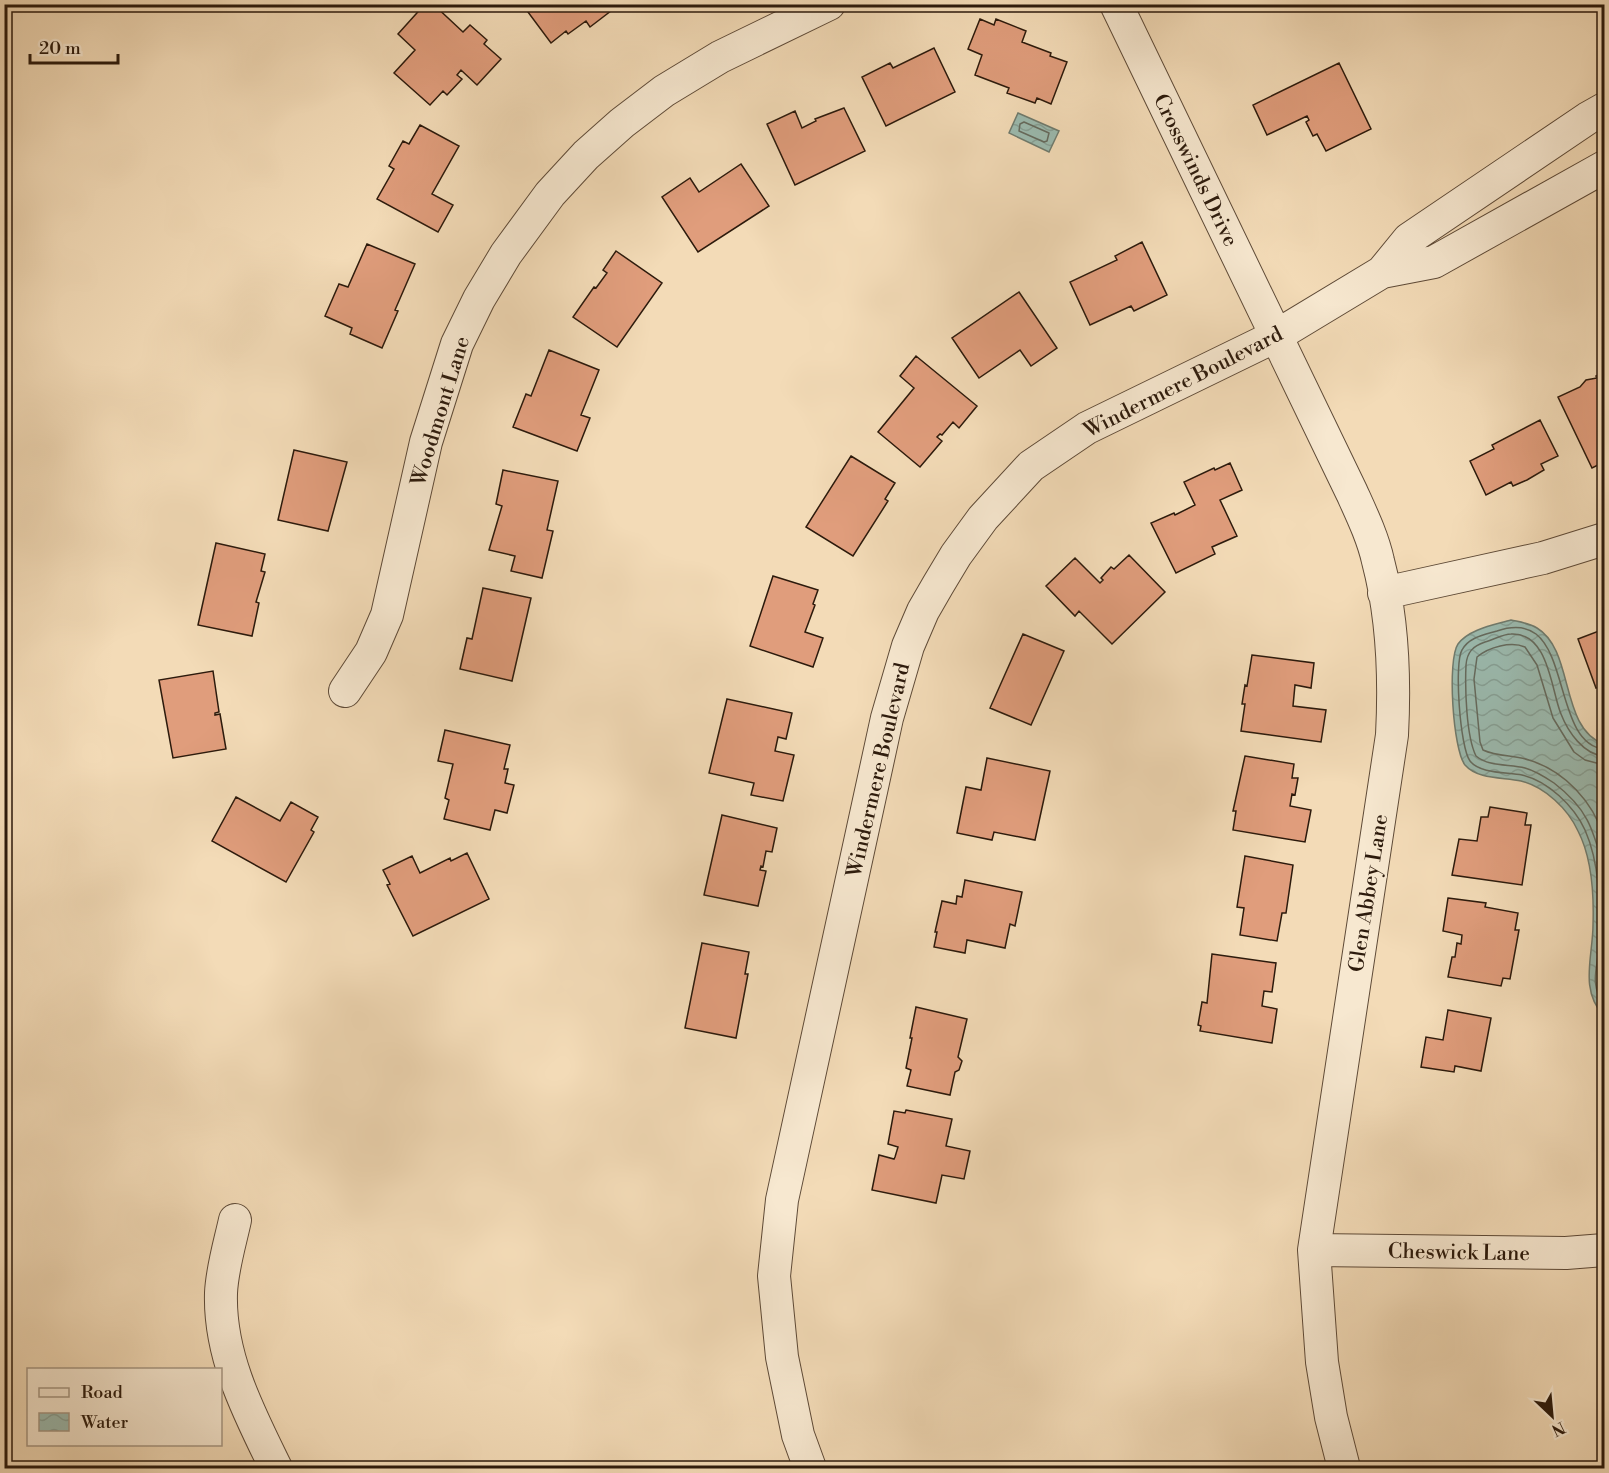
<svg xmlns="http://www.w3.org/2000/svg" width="1609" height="1473" viewBox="0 0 1609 1473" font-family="'Libre Bodoni',serif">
<defs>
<pattern id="water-waves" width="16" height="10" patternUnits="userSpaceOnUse" patternTransform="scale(1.5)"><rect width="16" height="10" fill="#9bbbb0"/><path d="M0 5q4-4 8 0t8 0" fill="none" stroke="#86a096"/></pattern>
</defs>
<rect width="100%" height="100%" fill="#f3dbb7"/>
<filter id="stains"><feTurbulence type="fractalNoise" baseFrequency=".00333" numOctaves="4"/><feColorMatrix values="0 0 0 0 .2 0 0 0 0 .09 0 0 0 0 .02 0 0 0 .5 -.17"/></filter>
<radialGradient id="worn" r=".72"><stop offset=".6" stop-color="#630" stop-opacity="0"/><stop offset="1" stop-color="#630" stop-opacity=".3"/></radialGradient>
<!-- water -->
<path fill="url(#water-waves)" stroke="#6f7b6e" stroke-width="1.5" d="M1018 113 1059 131 1049 152 1009 133Z
M1511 620C1520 622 1529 623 1537 628 1575 651 1559 728 1604 744V1016C1579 990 1593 956 1593 925 1594 895 1592 858 1578 831 1568 809 1545 787 1521 781 1504 777 1478 780 1465 765 1453 750 1447 660 1458 644 1469 629 1494 625 1511 620Z"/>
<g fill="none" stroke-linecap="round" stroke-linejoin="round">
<!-- shore -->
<path stroke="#646a5e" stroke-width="1.5" d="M1024 122 1049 133 1047 141 1044 142 1019 131 1020 124Z
M1604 749C1560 745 1567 658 1536 634 1524 625 1509 627 1497 631 1484 635 1469 637 1462 650 1454 663 1460 748 1470 761 1480 774 1507 772 1522 775 1548 781 1574 806 1585 830 1600 864 1600 904 1599 941 1599 969 1588 979 1604 1007
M1604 756C1584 755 1568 732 1561 714 1551 690 1549 632 1511 634 1503 634 1493 640 1485 642 1473 646 1467 652 1466 665 1465 687 1466 736 1476 756 1489 767 1509 764 1525 768 1536 771 1545 777 1554 783 1588 809 1593 829 1604 869
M1604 765 1585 760 1574 752 1553 718 1537 665 1525 647C1511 641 1489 647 1477 657L1474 679 1480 742 1483 750C1498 757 1514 755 1529 760 1565 771 1593 802 1604 837"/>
</g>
<!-- building -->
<path fill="#e09d7c" stroke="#2c1a0c" stroke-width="1.5" d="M425 4H433L463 32 470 25 487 40 484 44 501 59 477 85 461 70 457 75 462 79 447 95 443 91 430 105 394 73 415 50 398 34Z
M522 4H620L590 27 586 21 568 34 566 31 551 43Z
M980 19 994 25 996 19 1026 31 1022 42 1051 53 1050 56 1067 62 1051 104 1037 98 1035 103 1007 93 1009 88 975 75 982 55 968 49Z
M934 48 955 92 886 126 862 77 890 63 893 68Z
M1339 63 1371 129 1326 151 1317 134 1313 136 1306 122 1309 120 1307 116 1267 135 1253 105Z
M844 108 865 151 795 185 767 124 795 111 802 128 816 121 815 119Z
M420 125 459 146 432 194 453 205 438 232 377 199 394 169 389 166 403 141 409 144Z
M741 164 769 206 698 252 662 197 690 178 699 192Z
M1142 242 1167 295 1134 311 1131 306 1090 325 1070 282 1117 260 1115 256Z
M367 244 415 264 395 310 398 311 382 348 350 334 352 328 325 316 339 284 348 287Z
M616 251 662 283 617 347 573 317 594 287 596 288 607 273 603 270Z
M1019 292 1057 348 1031 366 1020 350 979 378 952 338Z
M549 350 599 370 581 415 590 418 577 451 513 427 526 394 531 396Z
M916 356 977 406 959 428 953 422 942 435 940 434 937 437 942 441 920 467 878 432 914 388 900 376Z
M1604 372V462L1592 468 1558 397 1580 387 1586 380 1597 378 1596 376Z
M1540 420 1558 456 1541 464 1544 470 1527 480 1513 486 1511 482 1486 495 1470 461 1494 449 1492 445Z
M294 450 347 462 328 531 278 520Z
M851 456 895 483 885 499 888 501 853 556 806 527Z
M1230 463 1242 490 1220 500 1237 536 1212 547 1215 554 1176 573 1151 523 1174 513 1175 515 1195 505 1184 482 1214 468 1215 470Z
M503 470 558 481 547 530 553 531 542 578 511 571 515 556 489 550 502 506 496 504Z
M216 543 265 554 261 571 265 572 256 602 259 603 252 636 198 625Z
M1129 555 1165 592 1112 644 1079 611 1075 616 1046 586 1075 558 1100 583 1103 580 1101 578 1111 567 1114 569Z
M773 576 818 590 813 604 815 605 805 632 823 638 813 667 750 646Z
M483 588 531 598 512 681 460 669 467 638 472 639Z
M1604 629V686L1596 688 1578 639Z
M1023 634 1064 651 1031 725 990 708Z
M1252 655 1314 663 1311 688 1295 685 1293 706 1326 710 1321 742 1241 731 1245 704H1242L1245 685 1247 686Z
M213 671 219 712 215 713V715L220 714 226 749 173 758 159 680Z
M727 699 792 713 786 739 778 737 775 751 794 755 783 801 751 795 754 783 709 773Z
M445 730 510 745 504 769H508L505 783 514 785 507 813 495 810 490 830 444 819 449 800 445 798 453 764 438 761Z
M1245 756 1294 764 1292 778H1298L1295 795 1292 794 1290 806 1311 810 1305 842 1233 830 1236 811H1233Z
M987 758 1050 771 1035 840 994 832 992 840 957 833 966 787 981 790Z
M236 797 280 821 291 802 318 817 311 830 314 832 286 882 212 841Z
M1490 807 1527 813 1525 825H1531L1522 885 1452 875 1459 839 1477 841 1481 817H1488Z
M722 815 777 828 772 852 766 851 763 867 761 866 760 870 766 871 758 906 704 895Z
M467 853 489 899 413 936 387 885 390 884 383 870 412 856 420 873 450 858 451 861Z
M1245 856 1293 865 1286 913H1282L1277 941 1240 935 1244 908 1237 907Z
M965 880 1022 892 1015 926 1010 924 1005 948 967 940 965 953 934 947 937 932H935L942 901 956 904 957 896 962 897Z
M1448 898 1486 903 1485 907 1518 913 1515 930H1519L1510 979 1503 978 1501 986 1448 977 1452 957H1455L1457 943 1461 944 1462 935 1443 931Z
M702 943 749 952 745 974H748L736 1038 685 1028Z
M1212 954 1276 963 1272 992 1264 991 1262 1006 1277 1009 1272 1043 1200 1031 1201 1026 1198 1025 1202 1002 1207 1003Z
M916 1007 967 1019 958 1057 962 1061 959 1070 955 1072 950 1095 907 1086 911 1070 906 1068 912 1038H910Z
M1448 1010 1491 1018 1481 1071 1455 1066 1454 1072 1421 1067 1426 1037 1443 1040Z
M906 1110 952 1119 946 1146 970 1151 964 1179 942 1175 936 1203 872 1190 879 1155 894 1159 895 1157 898 1147 888 1144 894 1111 905 1113Z"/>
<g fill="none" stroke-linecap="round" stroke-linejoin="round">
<!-- street casing -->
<g stroke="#5e4a37" stroke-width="34">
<path id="street" d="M1116 4 1352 493C1362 515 1373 538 1378 561 1393 618 1395 678 1392 735L1314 1250 1322 1362 1331 1417 1344 1468
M1382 272 1434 262 1604 167
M1384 593 1543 558 1604 539
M345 691 371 652 387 615 426 442 457 344 479 299 506 254 550 194 586 155 622 123 664 91 720 57 829 4
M235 1220C230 1243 222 1269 221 1293 219 1356 249 1413 276 1468
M1314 1250 1566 1253 1604 1250
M810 1468 798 1435 782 1357 774 1276 782 1200 887 718 908 646 923 611 938 585 956 555 983 518 1031 466 1087 428 1276 336 1382 272 1409 239 1588 118 1604 109"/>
</g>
<!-- street -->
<use href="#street" stroke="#f7e8d0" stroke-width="32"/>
</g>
<g text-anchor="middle" stroke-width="4.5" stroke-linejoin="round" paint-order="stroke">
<!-- street labels -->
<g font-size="21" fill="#2c1a0c" stroke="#f7e8d0">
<text transform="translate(1196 170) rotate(64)" y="7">Crosswinds Drive</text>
<text transform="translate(1183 382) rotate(-27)" y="7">Windermere Boulevard</text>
<text transform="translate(440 411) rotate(-73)" y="7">Woodmont Lane</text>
<text transform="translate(878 770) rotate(-77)" y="7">Windermere Boulevard</text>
<text transform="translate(1368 893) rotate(-81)" y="7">Glen Abbey Lane</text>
<text transform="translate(1459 1252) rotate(1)" y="7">Cheswick Lane</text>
</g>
</g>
<!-- margin -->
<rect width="1609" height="1473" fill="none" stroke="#f3dbb7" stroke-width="24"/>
<rect x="6" y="6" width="1597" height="1461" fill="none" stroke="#2c1a0c" stroke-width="3"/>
<rect x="12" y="12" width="1585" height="1449" fill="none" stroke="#2c1a0c" stroke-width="1.5"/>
<!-- legend -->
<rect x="27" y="1368" width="195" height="78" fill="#f7e8d0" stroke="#a69682" stroke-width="1.5"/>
<rect x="39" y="1388" width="30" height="9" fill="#f7e8d0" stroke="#a69682" stroke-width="1.5"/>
<text x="81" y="1398" font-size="18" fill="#2c1a0c">Road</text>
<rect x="39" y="1413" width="30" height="18" fill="url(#water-waves)" stroke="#a69682" stroke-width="1.5"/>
<text x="81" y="1428" font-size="18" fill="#2c1a0c">Water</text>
<!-- north arrow -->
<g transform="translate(1552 1416) rotate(154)" stroke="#f7e8d0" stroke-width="4.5" paint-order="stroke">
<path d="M0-4.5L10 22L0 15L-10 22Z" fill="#2c1a0c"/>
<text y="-9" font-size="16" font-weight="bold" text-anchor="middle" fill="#2c1a0c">N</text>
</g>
<!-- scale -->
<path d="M30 54v9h88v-9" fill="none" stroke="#2c1a0c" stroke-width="3"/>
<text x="39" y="54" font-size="18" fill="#2c1a0c" stroke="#f7e8d0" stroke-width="4.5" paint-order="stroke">20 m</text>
<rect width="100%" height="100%" filter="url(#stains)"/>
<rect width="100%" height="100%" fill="url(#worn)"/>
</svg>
